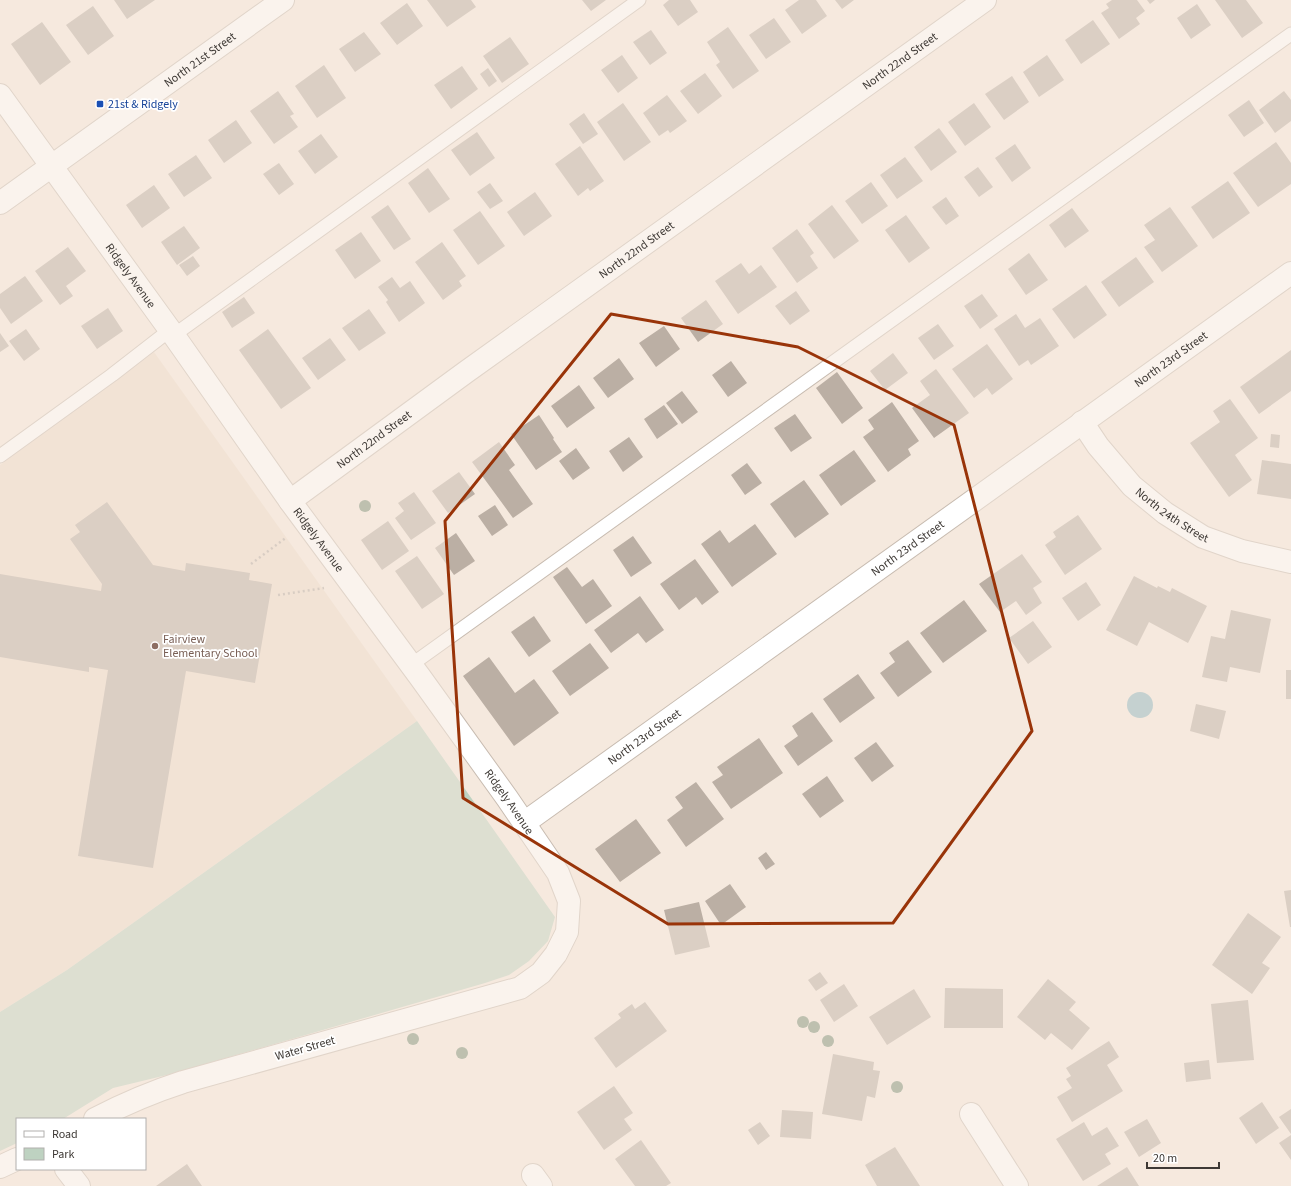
<svg xmlns="http://www.w3.org/2000/svg" width="1291" height="1186" viewBox="0 0 1291 1186" font-family="'Source Sans 3',sans-serif">
<rect width="100%" height="100%" fill="#f5e9de"/>
<!-- built -->
<path fill="#eedccb" d="M154 352 417 721 67 970 0 1012V465Z"/>
<!-- green -->
<path fill="#bed2c1" d="M417 721 555 917 548 941 529 961 509 975 485 983 171 1074 113 1088 63 1119H17V1143L0 1151V1012L67 970Z"/>
<!-- water -->
<path fill="#8ab4be" d="M1127 705a13 13 0 1 1 26 0a13 13 0 1 1-26 0Z"/>
<!-- building -->
<path fill="#bbafa4" d="M114 0H155L127 19Z
M427 0H471L476 7 447 27Z
M582 0H606L591 11Z
M669 0H690L698 12 678 26 663 5Z
M799 0H816L827 16 802 34 785 10Z
M835 0H854L842 9Z
M1112 0H1137L1145 11 1136 18 1140 24 1119 39 1101 13 1109 8 1106 4Z
M1147 0H1155L1150 4Z
M1215 0H1246L1263 23 1242 38Z
M407 3 423 26 397 45 380 23Z
M1197 4 1211 25 1191 39 1177 18Z
M93 6 114 36 88 55 66 25Z
M774 18 791 42 766 59 749 35Z
M1093 20 1110 44 1081 64 1065 40Z
M42 22 71 62 40 85 11 44Z
M728 27 759 71 733 89 716 65 720 62 707 42Z
M651 30 667 53 650 65 633 42Z
M364 32 381 54 355 72 339 49Z
M510 37 529 64 502 83 483 56Z
M622 55 638 78 618 93 601 70Z
M1047 55 1064 80 1039 97 1023 72Z
M324 65 346 98 317 118 295 86Z
M462 66 478 89 451 109 434 85Z
M488 68 497 81 489 87 480 74Z
M705 73 722 96 698 114 680 91Z
M1012 76 1029 102 1004 120 985 94Z
M278 91 294 114 290 116 298 127 274 144 250 111Z
M1284 91 1291 100V121L1275 133 1259 110Z
M667 95 687 121 670 133 668 130 659 136 643 113Z
M1249 100 1264 123 1244 137 1228 115Z
M623 103 651 142 624 161 597 122Z
M974 103 991 127 965 146 948 122Z
M584 113 598 134 583 144 569 124Z
M236 120 252 143 224 163 208 140Z
M939 128 957 152 931 171 914 147Z
M477 132 495 158 470 176 451 150Z
M321 134 338 157 315 174 298 151Z
M1276 142 1291 163V184L1258 207 1233 173Z
M1015 144 1031 168 1012 182 995 158Z
M580 146 604 181 590 191 588 188 578 196 555 164Z
M196 155 212 178 184 197 168 174Z
M905 157 923 181 897 199 880 175Z
M279 163 294 184 279 195 263 174Z
M978 167 993 187 979 197 964 177Z
M428 168 450 199 429 213 408 183Z
M1228 181 1250 213 1213 239 1191 207Z
M871 182 888 206 862 224 845 201Z
M490 183 503 201 490 209 477 192Z
M154 185 170 208 142 228 126 205Z
M535 192 552 216 524 236 507 212Z
M946 197 959 216 946 225 932 207Z
M388 205 411 239 394 250 371 217Z
M832 205 859 241 834 259 808 224Z
M1170 207 1198 246 1162 272 1144 247 1155 240 1144 225Z
M1072 208 1089 231 1065 248 1049 225Z
M480 211 505 246 478 265 453 230Z
M906 215 930 248 909 263 885 230Z
M184 226 200 248 177 265 161 242Z
M797 229 814 253 810 256 818 268 797 283 772 248Z
M361 232 381 261 355 279 335 250Z
M442 242 466 276 459 281 462 286 443 300 415 262Z
M68 247 86 271 66 286 73 296 60 305 35 271Z
M1029 253 1048 280 1026 295 1008 269Z
M193 256 200 266 187 276 179 265Z
M1136 257 1154 282 1119 307 1101 282Z
M741 263 749 274 761 265 777 287 738 314 715 281Z
M25 276 43 301 11 324 0 308V294Z
M392 277 400 288 410 281 425 303 399 322 386 302 388 300 378 287Z
M1086 285 1107 315 1074 339 1052 309Z
M796 291 810 311 790 325 775 306Z
M982 294 998 316 980 329 964 306Z
M244 297 255 313 232 328 222 312Z
M706 300 723 324 698 342 681 318Z
M108 308 123 331 97 349 81 326Z
M369 309 386 333 359 351 342 328Z
M1016 314 1025 328 1040 318 1059 346 1031 365 1028 360 1019 366 994 329Z
M938 324 954 346 934 360 918 338Z
M664 326 680 349 656 367 639 343Z
M26 329 40 349 24 361 9 341Z
M268 329 311 388 281 409 239 350Z
M0 333 9 346 0 352Z
M330 338 346 360 318 380 302 358Z
M987 344 1013 379 992 395 987 388 974 398 952 369Z
M1291 350V391L1259 414 1240 387Z
M893 353 908 373 885 390 870 371Z
M619 358 634 379 608 398 593 378Z
M731 361 747 383 728 397 712 375Z
M936 369 969 413 934 438 912 408 930 395 920 381Z
M837 372 863 408 842 424 816 388Z
M579 385 595 408 567 428 551 406Z
M682 391 698 412 682 424 666 403Z
M1230 399 1258 438 1235 455 1252 480 1229 497 1190 443 1220 422 1213 411Z
M892 402 919 441 908 449 911 455 888 472 863 437 874 429 868 420Z
M664 405 678 424 657 439 644 419Z
M795 414 812 438 791 452 774 428Z
M539 415 554 438 553 439 562 452 536 470 511 434Z
M1271 434 1280 435 1279 448 1270 447Z
M629 437 643 457 623 472 609 451Z
M499 442 515 465 509 470 533 504 513 518 472 462Z
M576 448 590 468 573 480 559 461Z
M854 450 876 481 841 506 819 475Z
M1262 460 1291 464V499L1257 494Z
M747 463 762 483 745 495 731 475Z
M459 472 475 494 448 513 432 491Z
M804 480 829 514 795 538 770 504Z
M414 492 436 523 411 540 395 518 404 511 398 503Z
M107 502 153 565 185 571 186 563 250 573 249 580 272 584 255 683 186 671 153 868 78 856 108 670 89 667V672L0 657V574L101 591 102 584 70 539 80 532 75 525Z
M495 505 508 525 492 536 478 516Z
M1078 515 1102 549 1065 575 1045 545 1056 537 1053 532Z
M388 521 409 551 382 570 361 540Z
M755 524 777 554 732 587 701 544 720 530 729 543Z
M456 533 475 561 454 575 435 548Z
M633 536 652 563 631 577 613 550Z
M1022 554 1042 582 1033 588 1042 603 1026 615 1016 601 1000 612 979 584Z
M417 556 444 594 422 609 395 571Z
M695 559 719 592 702 605 696 597 679 610 660 584Z
M567 567 582 587 593 579 612 606 586 624 553 577Z
M1134 576 1157 588 1158 586 1170 592 1172 588 1207 606 1188 643 1149 622 1137 646 1106 630Z
M1086 582 1101 605 1078 621 1062 598Z
M640 596 664 630 646 643 638 633 611 653 594 630Z
M964 600 987 631 943 663 920 633Z
M1231 610 1271 619 1260 673 1230 667 1227 682 1202 677 1211 636 1225 639Z
M534 616 551 641 529 657 511 632Z
M1033 621 1052 647 1028 664 1009 638Z
M908 640 932 672 898 697 880 673 895 662 889 653Z
M590 643 609 668 570 696 552 671Z
M489 657 515 693 534 679 559 713 514 746 463 676Z
M1286 670H1291V699H1286Z
M858 674 875 698 840 723 823 699Z
M1196 704 1226 711 1219 739 1190 731Z
M812 712 833 741 798 766 784 746 798 736 792 726Z
M759 738 783 773 731 809 712 782 723 775 717 767Z
M876 742 894 766 872 782 854 758Z
M827 776 844 801 820 818 802 794Z
M696 782 724 819 686 847 667 820 683 808 675 797Z
M636 819 661 853 620 882 595 849Z
M766 852 775 864 766 870 758 858Z
M730 884 746 907 721 925 705 901Z
M1291 890V927H1290L1284 891Z
M699 902 710 947 675 955 664 910Z
M1248 913 1281 937 1262 963 1270 968 1252 994 1212 965Z
M820 972 828 983 816 991 808 980Z
M1048 979 1076 1002 1069 1010 1090 1028 1072 1050 1051 1033 1045 1040 1017 1017Z
M844 984 858 1006 834 1022 820 1000Z
M945 988 1003 989V1028H944Z
M914 989 931 1017 887 1045 869 1017Z
M1248 1000 1254 1060 1217 1063 1211 1004Z
M645 1002 667 1031 616 1068 594 1038 621 1018 618 1014 632 1004 635 1009Z
M1109 1041 1119 1057 1107 1065 1123 1091 1072 1122 1057 1097 1072 1088 1066 1079 1071 1076 1066 1068Z
M833 1054 874 1062 873 1070 880 1071 875 1098 867 1096 862 1121 822 1114Z
M1209 1060 1211 1079 1186 1082 1184 1063Z
M614 1086 633 1113 624 1119 632 1130 604 1150 577 1112Z
M1262 1102 1279 1128 1256 1144 1239 1118Z
M1291 1109V1134L1279 1117Z
M782 1110 813 1112 811 1139 780 1137Z
M1147 1119 1161 1143 1139 1157 1124 1132Z
M760 1122 770 1136 758 1145 748 1130Z
M1084 1122 1092 1136 1107 1127 1119 1146 1105 1154 1111 1164 1083 1181 1056 1139Z
M1291 1135V1160L1279 1143Z
M641 1140 671 1183 666 1186H635L615 1159Z
M895 1147 920 1186H877L865 1165Z
M187 1164 202 1186H156Z
M1127 1167 1139 1186H1097Z"/>
<g fill="none" stroke-linecap="round" stroke-linejoin="round">
<!-- service casing -->
<g stroke="#c8bcb1" stroke-width="15">
<path id="service" d="M174 335 639 0
M0 456 112 375 170 330
M411 665 1291 34"/>
</g>
<!-- minor casing -->
<g stroke="#c8bcb1" stroke-width="24">
<g id="minor">
<path id="s1" d="M0 95 170 330 290 501 420 677 507 798 558 873 569 901 567 932 556 954 541 973 520 988 183 1082C152 1092 124 1104 95 1119"/>
<path id="s2" d="M0 203 283 0"/>
<path id="s3" d="M1082 422 1098 446 1132 486 1165 513 1203 537 1242 551 1291 562"/>
<path id="s4" d="M290 501 466 372 985 0"/>
<path id="s5" d="M524 823 1291 273"/>
<path d="M971 1114 1017 1186"/>
<path d="M0 1167 17 1159"/>
<path d="M66 1169 79 1186"/>
<path d="M533 1175 541 1186"/>
</g>
</g>
<!-- path -->
<path stroke="#b5aca3" stroke-width="2.5" stroke-dasharray="2 3" stroke-linecap="butt" d="M251 564 287 537
M278 595 324 588"/>
<!-- service -->
<use href="#service" stroke="#fff" stroke-width="13"/>
<!-- minor -->
<use href="#minor" stroke="#fff" stroke-width="22"/>
</g>
<!-- trees -->
<g fill="#7a8e77">
<circle cx="365" cy="506" r="6"/>
<circle cx="803" cy="1022" r="6"/>
<circle cx="814" cy="1027" r="6"/>
<circle cx="413" cy="1039" r="6"/>
<circle cx="828" cy="1041" r="6"/>
<circle cx="462" cy="1053" r="6"/>
<circle cx="897" cy="1087" r="6"/>
</g>
<!-- marked area -->
<path d="M0 0H1291V1186H0ZM611 314 798 347 954 425 1032 731 893 923 668 924 463 798 445 521Z" fill="#f5e9de" fill-opacity=".55" fill-rule="evenodd"/>
<path fill="none" stroke="#993409" stroke-width="3" stroke-linejoin="round" d="M611 314 798 347 954 425 1032 731 893 923 668 924 463 798 445 521Z"/>
<!-- markers -->
<rect fill="#1a4fb4" stroke="#fff" stroke-width="1.5" x="96" y="100" width="8" height="8" rx="2"/>
<circle fill="#8d6e63" stroke="#fff" stroke-width="1.5" cx="155" cy="646" r="4"/>
<g text-anchor="middle" stroke-width="3.5" stroke-linejoin="round" paint-order="stroke">
<!-- street labels -->
<g font-size="12" fill="#3e3935" stroke="#fff">
<text dy="4" stroke="none"><textPath href="#s2" startOffset="246">North 21st Street</textPath></text>
<text dy="4" stroke="none"><textPath href="#s4" startOffset="752">North 22nd Street</textPath></text>
<text dy="4" stroke="none"><textPath href="#s4" startOffset="428">North 22nd Street</textPath></text>
<text dy="4" stroke="none"><textPath href="#s1" startOffset="223">Ridgely Avenue</textPath></text>
<text dy="4" stroke="none"><textPath href="#s5" startOffset="796">North 23rd Street</textPath></text>
<text dy="4" stroke="none"><textPath href="#s4" startOffset="104">North 22nd Street</textPath></text>
<text dy="4" stroke="none"><textPath href="#s3" startOffset="131">North 24th Street</textPath></text>
<text dy="4" stroke="none"><textPath href="#s1" startOffset="547">Ridgely Avenue</textPath></text>
<text dy="4" stroke="none"><textPath href="#s5" startOffset="472">North 23rd Street</textPath></text>
<text dy="4" stroke="none"><textPath href="#s5" startOffset="148">North 23rd Street</textPath></text>
<text dy="4" stroke="none"><textPath href="#s1" startOffset="871">Ridgely Avenue</textPath></text>
<text transform="translate(305 1048) rotate(-16)" y="4">Water Street</text>
</g>
<!-- transit labels -->
<g font-size="12" fill="#164399" stroke="#fff" text-anchor="start">
<text x="108" y="108">21st &amp; Ridgely</text>
</g>
<!-- education labels -->
<g font-size="12" fill="#785e54" stroke="#fff" text-anchor="start">
<text x="163" y="643">Fairview<tspan x="163" dy="14">Elementary School</tspan></text>
</g>
</g>
<!-- legend -->
<rect x="16" y="1118" width="130" height="52" fill="#ffffff" stroke="#b2b0ae"/>
<rect x="24" y="1131" width="20" height="6" fill="#ffffff" stroke="#b2b0ae"/>
<text x="52" y="1138" font-size="12" fill="#3e3935">Road</text>
<rect x="24" y="1148" width="20" height="12" fill="#bed2c1" stroke="#b2b0ae"/>
<text x="52" y="1158" font-size="12" fill="#3e3935">Park</text>
<!-- scale -->
<path d="M1147 1162v6h72v-6" fill="none" stroke="#3e3935" stroke-width="2"/>
<text x="1153" y="1162" font-size="12" fill="#3e3935" stroke="#ffffff" stroke-width="3" paint-order="stroke">20 m</text>
</svg>
